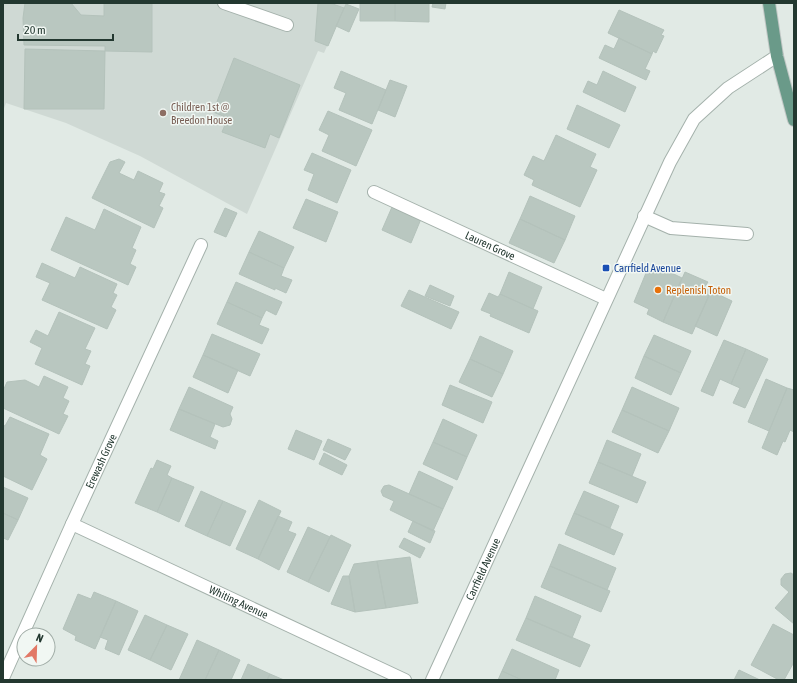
<svg xmlns="http://www.w3.org/2000/svg" width="797" height="683" viewBox="0 0 797 683" font-family="'Asap Condensed',sans-serif">
<rect width="100%" height="100%" fill="#e1eae5"/>
<!-- built -->
<path fill="#cfd9d4" d="M3 3H346L324 53 318 51 247 214 140 156 66 123 6 103 3 111Z"/>
<!-- building -->
<path fill="#b9c7c0" stroke="#b4c2bb" d="M25 3H71L81 15 104 16V3H152V52L105 51V46L24 45 23 18Z
M318 3H330L344 8 328 46 315 41Z
M360 3H395V21H360Z
M395 3H429V22L395 21Z
M433 3H446L445 9 432 7Z
M346 4 359 9 349 32 336 26Z
M619 10 664 30 661 35 664 36 656 53 653 51 652 54 608 33Z
M619 38 652 54 645 69 650 71 646 80 599 58 605 45 614 49Z
M25 49 105 51 104 109H24Z
M234 58 300 85 279 138 270 134 265 148 222 132 228 118 213 112Z
M341 71 386 90 372 124 339 110 346 93 334 88Z
M603 71 636 87 625 112 583 92 588 81 597 85Z
M390 80 407 86 395 117 378 110Z
M577 105 620 125 609 148 567 129Z
M328 111 372 130 356 166 322 151 329 135 319 130Z
M556 135 596 154 590 167 597 170 580 207 532 185 534 180 524 175 533 156 544 161Z
M312 153 351 170 337 203 308 190 314 174 304 170Z
M119 159 125 162 119 173 134 180 138 171 163 183 159 192 165 194 159 206 163 208 154 228 92 198 110 162Z
M530 196 575 216 565 240 520 219Z
M306 199 338 212 326 242 293 228Z
M392 207 421 219 411 243 382 230Z
M225 208 237 213 226 237 214 232Z
M104 209 141 227 132 248 136 250 130 264 136 267 128 285 51 250 66 217 95 230Z
M520 219 565 240 554 263 509 243Z
M259 231 294 247 284 268 249 252Z
M249 252 284 268 281 276 292 280 286 293 275 288V290L239 274Z
M42 263 75 278 80 267 117 284 113 293 117 295 111 307 116 310 107 329 42 300 50 283 36 277Z
M653 264 682 278 663 322 647 314 649 309 634 302 646 273 649 274Z
M509 272 542 287 533 309 500 294Z
M685 272 708 282 704 288 711 291 692 334 663 322Z
M236 282 282 302 276 315 266 310 262 318 227 302Z
M430 285 454 296 450 306 425 296Z
M409 290 459 312 451 329 401 306Z
M711 291 732 301 717 336 695 326Z
M489 293 498 297 500 294 538 311 529 333 490 316 491 314 481 310Z
M227 302 262 318 259 325 269 329 262 344 217 324Z
M59 312 95 328 85 349 91 351 85 364 90 366 82 385 35 364 42 348 30 342 36 330 48 336Z
M212 334 260 354 250 376 203 355Z
M654 335 691 351 681 373 644 356Z
M480 336 513 351 503 374 470 359Z
M724 340 746 349 731 384 720 379 713 396 701 391Z
M746 349 768 359 745 408 733 403 740 388 731 384Z
M203 355 238 370 228 393 193 377Z
M644 356 681 373 671 395 635 378Z
M470 359 503 374 492 397 459 382Z
M44 376 68 387 63 398 69 401 63 414 68 416 59 434 3 408V391L7 382 25 380 39 387Z
M766 379 787 388 769 431 748 422Z
M450 385 492 402 483 423 442 405Z
M189 387 233 407 230 414 232 419 230 425 223 427 179 409Z
M632 387 679 408 669 431 622 410Z
M787 388 794 390V432L790 430 785 442 783 441 777 455 762 448Z
M179 409 215 424 210 437 218 441 215 449 170 430Z
M622 410 669 431 658 453 612 432Z
M10 417 49 434 40 455 47 459 32 490 3 476V425L5 426Z
M443 419 477 435 467 457 433 442Z
M296 430 322 441 314 460 288 449Z
M328 439 351 449 345 460 323 450Z
M607 440 641 454 632 476 598 462Z
M433 442 467 457 457 480 423 464Z
M324 453 347 465 342 475 319 464Z
M157 460 171 466 167 475 172 478 157 512 135 503 151 468 153 469Z
M598 462 646 482 637 503 589 483Z
M419 471 453 487 443 509 409 494Z
M172 478 194 487 179 522 157 512Z
M389 485 443 509 433 531 390 510 394 501 383 496 381 491 384 486Z
M3 487 28 498 18 520 3 513Z
M201 491 223 501 207 536 185 526Z
M584 491 619 506 610 528 574 513Z
M259 500 281 511 258 559 236 549Z
M223 501 246 511 230 546 207 536Z
M3 513 18 520 8 540 3 538Z
M574 513 623 534 614 555 565 534Z
M278 516 292 522 288 531 296 534 279 570 258 559Z
M413 521 435 531 430 543 408 532Z
M308 527 330 537 308 582 287 572Z
M331 535 351 545 329 592 308 582Z
M404 538 425 548 420 558 399 547Z
M559 544 616 568 607 590 550 566Z
M410 557 418 603 386 608 377 561Z
M377 561 386 608 355 612 349 576 354 564Z
M550 566 610 591 601 612 541 587Z
M791 573 794 575V624L775 608 789 592 781 585V579L785 574Z
M343 576H349L355 612 331 604Z
M94 592 116 601 95 649 75 640 76 636 63 629 78 594 91 599Z
M535 596 581 616 572 638 526 618Z
M116 601 138 611 119 655 105 649 108 640 100 637Z
M145 615 167 625 150 660 128 650Z
M526 618 590 645 580 667 516 640Z
M773 624 794 635V662L784 680H779L751 665Z
M167 625 188 634 171 670 150 660Z
M197 640 219 650 205 680H179Z
M512 649 559 670 555 680H522L502 671Z
M219 650 240 660 231 680H205Z
M248 664 270 674 267 680H241Z
M739 670 760 680H734Z
M502 671 522 680H498Z
M270 674 284 680H267Z"/>
<g fill="none" stroke-linecap="round" stroke-linejoin="round">
<!-- minor casing -->
<g stroke="#a4b1ab" stroke-width="14">
<g id="minor">
<path d="M224 3 287 25"/>
<path id="s1" d="M374 192 606 299"/>
<path d="M644 216 671 228 747 234"/>
<path id="s2" d="M72 524 405 680"/>
<path id="s3" d="M3 678 72 524 201 245"/>
<path id="s4" d="M432 680 670 162 694 119 728 88 777 56"/>
</g>
</g>
<!-- major casing -->
<g stroke="#c1c7c5" stroke-width="14">
<path id="major" d="M769 3 777 56 794 120"/>
</g>
<!-- minor -->
<use href="#minor" stroke="#fff" stroke-width="12"/>
<!-- major -->
<use href="#major" stroke="#6a9a89" stroke-width="12"/>
</g>
<!-- markers -->
<circle fill="#8d6e63" stroke="#f1f7f3" stroke-width="1.5" cx="163" cy="113" r="4"/>
<rect fill="#1a4fb4" stroke="#f1f7f3" stroke-width="1.5" x="602" y="264" width="8" height="8" rx="2"/>
<circle fill="#e8710a" stroke="#f1f7f3" stroke-width="1.5" cx="658" cy="290" r="4"/>
<g text-anchor="middle" stroke-width="3" stroke-linejoin="round" paint-order="stroke">
<!-- education labels -->
<g font-size="11" fill="#785e54" stroke="#f1f7f3" text-anchor="start">
<text x="171" y="111">Children 1st @<tspan x="171" dy="13">Breedon House</tspan></text>
</g>
<!-- street labels -->
<g font-size="11" fill="#233830" stroke="#f1f7f3">
<text dy="4" stroke="none"><textPath href="#s1" startOffset="128">Lauren Grove</textPath></text>
<text dy="4" stroke="none"><textPath href="#s3" startOffset="238">Erewash Grove</textPath></text>
<text dy="4" stroke="none"><textPath href="#s4" startOffset="122">Carrfield Avenue</textPath></text>
<text dy="4" stroke="none"><textPath href="#s2" startOffset="184">Whiting Avenue</textPath></text>
</g>
<!-- transit labels -->
<g font-size="11" fill="#164399" stroke="#f1f7f3" text-anchor="start">
<text x="614" y="272">Carrfield Avenue</text>
</g>
<!-- food labels -->
<g font-size="11" fill="#c56008" stroke="#f1f7f3" text-anchor="start">
<text x="666" y="294">Replenish Toton</text>
</g>
</g>
<!-- border -->
<rect width="797" height="683" fill="none" stroke="#233830" stroke-width="8"/>
<!-- north arrow -->
<g transform="translate(36 647) rotate(23)"><circle r="19" fill="#f1f7f3" stroke="#9faba5"/>
<path d="M0-3L7 15L0 10L-7 15Z" fill="#e27866"/>
<text y="-6" font-size="11" font-weight="bold" text-anchor="middle" fill="#233830">N</text>
</g>
<!-- scale -->
<path d="M18 34v6h95v-6" fill="none" stroke="#233830" stroke-width="2"/>
<text x="24" y="34" font-size="12" fill="#233830" stroke="#f1f7f3" stroke-width="3" paint-order="stroke">20 m</text>
</svg>
